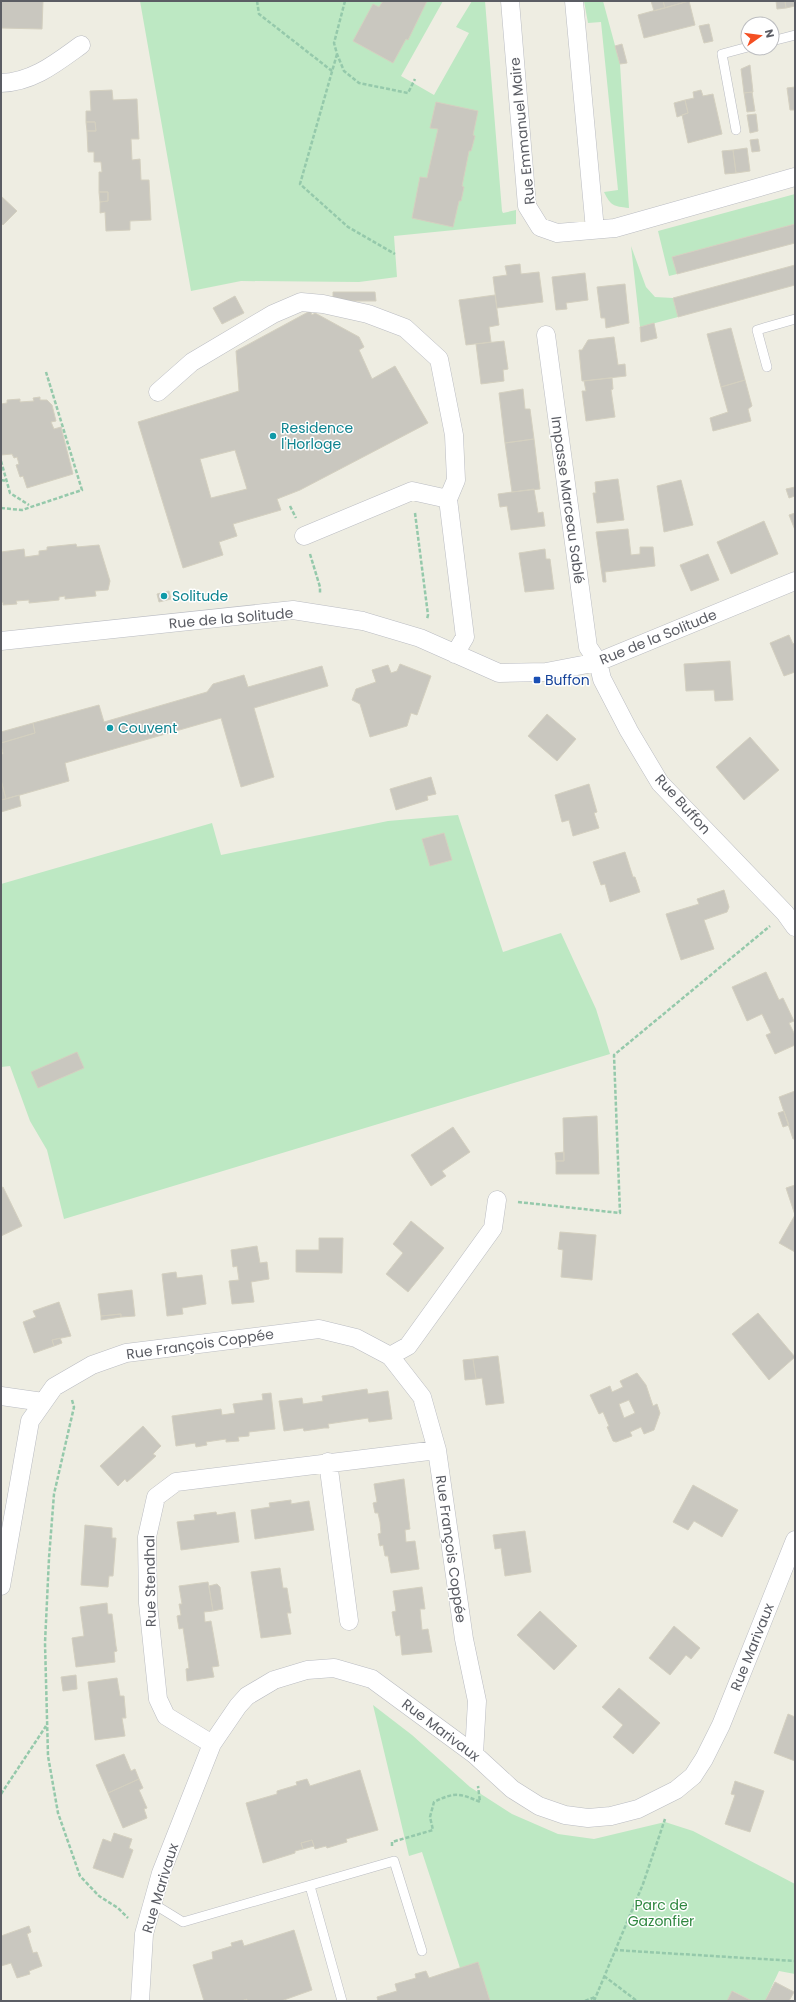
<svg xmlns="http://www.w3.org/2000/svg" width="796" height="2002" viewBox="0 0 796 2002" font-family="Poppins,sans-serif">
<rect width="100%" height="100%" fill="#eeede2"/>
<!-- green -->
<path fill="#bde8c3" d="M140 1H443L401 76 434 95 469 33 456 27 472 1H485L502 211 503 213 516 210V224L394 236 397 277 359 282 241 281 191 291Z
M584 1H603L620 64 629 208C613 206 611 206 604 192L618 190 601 22 588 23Z
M795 194V224L672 257 677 274 669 276 658 231Z
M631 246 646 287 655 297 673 298 678 317 640 327Z
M458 815 503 952 561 933 596 1009 610 1054 64 1219 47 1150 30 1121 10 1066 1 1067V884L212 823 221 855 388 821Z
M373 1705 412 1735 470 1787 512 1814 558 1834 594 1839 665 1822 693 1831 795 1884V1974L779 1971 765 2001H752L733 1991 727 2001H490L478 1962 460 1968 422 1852 409 1856Z"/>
<!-- building -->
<path fill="#c9c7bf" stroke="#d4d0c0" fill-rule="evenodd" d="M1 1H43L42 29 1 28Z
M383 1H427L408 40 406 39 393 63 353 41 373 4 379 7Z
M651 1H663L665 8 654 11Z
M663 1H689L665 8Z
M689 1 695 25 644 38 638 15Z
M776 1H785L786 8 777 9Z
M785 1H795V6L786 8Z
M709 24 713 41 704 43 699 26Z
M622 44 627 63 620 64 615 46Z
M750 65 753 92 744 93 741 69Z
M795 87V110H790L787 88Z
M112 90 113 100 137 99 139 139H131L132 160 140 159 141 180H149L151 220 130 221V230L106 231 105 212 100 213V202L108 201V192H99V172H102L101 162H94V152H88L87 131H96L95 122H86V111H91L90 91Z
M701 90 703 96 713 94 722 134 688 143 682 115 688 113 685 100 694 98 693 92Z
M752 92 755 111 747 112 744 93Z
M685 100 688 113 677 117 674 103Z
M436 102 478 111 473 135 475 136 471 151H469L462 186 464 187 461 201H459L453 227 412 218 420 177 427 178 438 129 430 128Z
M756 114 758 131 750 133 747 115Z
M86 122H95L96 131H87Z
M758 139 760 151 752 152 750 140Z
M747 148 750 171 736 173 733 150Z
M733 150 736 173 725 174 722 151Z
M99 192H108V201L100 202Z
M1 196 17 211 3 225 1 223Z
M795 224V243L677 274 672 257Z
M520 264 521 274 539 272 543 302 497 308 493 277 507 275 505 266Z
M795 265V285L678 317 673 298Z
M585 273 588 300 566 303 567 309 556 310 552 277Z
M625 284 629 323 606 328 605 318H601L597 287Z
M333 292H375L376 301H333Z
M495 295 499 325 489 327 491 342 466 345 459 300Z
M235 296 244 313 222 324 213 308Z
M310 311 312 315 315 313 359 337 364 347 359 350 372 379 395 366 428 423 300 490 277 499 281 510 233 524 237 536 219 542 223 555 183 568 138 422 239 391 236 351ZM235 450 247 489 211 498 200 459Z
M654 323 657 338 641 342 640 327Z
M731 328 745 380 721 387 707 334Z
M614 337 618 365 625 364 626 376 582 381 579 350H582L588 340Z
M504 341 508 369 503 370 504 381 481 384 476 344Z
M612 378 613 389 611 390 615 417 586 421 582 391H586L584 381Z
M745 380 752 406 748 409 751 421 713 431 710 418 728 412 721 387Z
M523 389 525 409H530L534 439 505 443 499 393Z
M40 397V400H47L52 405 56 421 51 422 54 429 61 427 73 474 27 488 23 476 20 477 16 465 19 464 17 457 14 458 12 454 1 455V404L7 403V400L20 399V402L34 401 33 398Z
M534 439 540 489 512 492 505 443Z
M618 479 624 520 597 523 593 493H596L595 482Z
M681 480 693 525 664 532 657 486Z
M795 487V496L789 498 786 489Z
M534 489 538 513 543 512 545 526 511 530 507 506 500 507 498 494Z
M795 513V530L789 515Z
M764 521 778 554 731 574 717 542Z
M628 529 631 555 640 554V547H653L655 566 605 572 606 582H603L596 532Z
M76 544 77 547 99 545 110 581 108 590 95 591 96 596 65 599V596L59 597V600L29 603V600L16 601 17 604 3 605V602L1 603V552L24 549 25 557 39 555V551L47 550V547Z
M545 549 546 559H550L554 589 525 592 519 553Z
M708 554 719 580 691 591 680 565Z
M169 591 171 599 159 602 157 594Z
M789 635 793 644 795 642V672L784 676 770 643Z
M730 661 733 700 715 701 714 690 686 691 684 664Z
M400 664 431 676 417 715 411 713 407 726 370 737 360 704 352 700 356 689 376 682 372 670 388 665 391 673 397 671Z
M322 666 328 686 254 708 274 777 241 787 221 718 65 763 69 781 6 799 1 780V754H3L1 743 35 733 33 723 99 705 104 722 207 692 213 684 244 675 248 687Z
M547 714 576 739 557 761 528 736Z
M33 723 35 733 1 743V732Z
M750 737 779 770 744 800 716 767Z
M431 777 436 794 427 796 428 800 396 810 390 789Z
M1 780 6 799 1 800Z
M589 784 597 812 594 813 599 828 573 836 569 820 562 822 555 795Z
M19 795 21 806 1 812V800Z
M444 833 452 860 430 866 422 839Z
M625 852 633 877H635L640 892 610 902 605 884 601 885 593 862Z
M724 890 729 907 727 912 704 920 714 949 681 960 666 914 699 904 697 899Z
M766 972 779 1000 783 998 794 1021 789 1023 795 1035V1045L775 1054 766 1035 771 1033 762 1014 747 1021 732 987Z
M77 1052 84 1068 38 1088 31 1072Z
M795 1091V1139H793L779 1097Z
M784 1111 789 1125 783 1127 778 1113Z
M597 1116 599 1174H556V1161H564L563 1118Z
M453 1127 470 1152 442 1171 446 1176 431 1186 411 1155Z
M564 1152V1161H556L555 1153Z
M795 1185V1252L779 1243 795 1215 786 1188Z
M3 1187 22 1226 1 1236V1188Z
M411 1221 444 1248 408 1292 386 1274 403 1253 393 1244Z
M560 1232 596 1235 592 1280 561 1277 563 1250 558 1249Z
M319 1238H343L342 1273 296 1272V1250H319Z
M257 1246 260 1263 267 1262 269 1279 251 1282 254 1302 232 1304 229 1281 239 1280 237 1266 233 1267 231 1250Z
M176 1272 177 1278 202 1275 206 1304 182 1308 183 1314 167 1316 162 1274Z
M132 1290 135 1316 121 1317V1314L101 1316 98 1294Z
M59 1302 71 1336 52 1340 54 1346 34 1353 23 1322 36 1317 33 1311Z
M758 1313 795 1357 769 1380 732 1334Z
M121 1314V1317L101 1320V1316Z
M60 1338 62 1343 54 1346 52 1340Z
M498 1356 504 1403 486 1405 482 1378 476 1379 473 1359Z
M473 1359 476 1379 465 1380 463 1360Z
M637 1373 646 1385 653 1406 657 1404 660 1413 654 1430 644 1434 641 1427 630 1432 632 1436 616 1442 613 1441 607 1427 609 1426 603 1412 599 1414 590 1395 610 1386 612 1392 623 1387 620 1381ZM629 1400 635 1413 624 1418 619 1404Z
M367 1389 368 1394 388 1391 392 1419 369 1422 368 1418 328 1424 329 1428H324L304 1431 303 1428 284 1431 279 1401 302 1398 303 1404 323 1401 322 1396Z
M271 1393 275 1429 249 1432V1436L238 1437 239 1441 226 1442V1439L206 1442 207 1445 196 1447 195 1443 176 1446 172 1416 221 1409 222 1415 235 1413 233 1404 263 1400 262 1394Z
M143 1426 161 1446 153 1454 156 1456 134 1476 127 1482 125 1479 118 1486 100 1466Z
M404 1479 410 1529 405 1530 406 1542 415 1541 419 1569 391 1573 388 1556H385L383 1545 380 1546 378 1534 381 1533 380 1522 378 1513H375L373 1503 377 1502 374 1484Z
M693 1485 738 1510 722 1537 694 1521 688 1530 673 1522Z
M291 1500V1504L309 1501 314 1530 255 1539 251 1510 270 1507 269 1503Z
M216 1512 217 1515 235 1512 239 1542 181 1550 177 1522 195 1520 194 1515Z
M85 1525 112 1528V1538H116L113 1576H109L108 1587 81 1585Z
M525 1531 531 1572 505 1576 501 1548 495 1549 493 1535Z
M280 1568 283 1588H287L291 1613H287L291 1634 261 1638 251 1572Z
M208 1582 213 1611 204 1612 205 1622 211 1621 219 1666 212 1667 214 1677 187 1681 186 1669 189 1668 188 1661 183 1628 179 1629 177 1616 181 1615 179 1604H182L179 1586Z
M217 1584 220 1587 223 1609 213 1611 209 1586Z
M422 1587 425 1609H420L422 1630 428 1629 432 1652 402 1655 400 1635 396 1636 395 1631 392 1612 396 1611 393 1591Z
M107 1603 108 1614H112L116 1646 117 1651 114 1652 115 1662 76 1667 72 1638 84 1636 80 1607Z
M540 1611 577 1646 554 1670 517 1635Z
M674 1626 700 1648 691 1659 686 1655 670 1675 649 1658Z
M76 1675 77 1689 63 1691 61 1677Z
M117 1678 120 1696H124L126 1718H122L125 1736 95 1740 88 1682Z
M619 1688 660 1723 633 1754 613 1737 623 1725 602 1707Z
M788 1714 795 1717V1761L774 1753Z
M124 1754 131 1771 135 1769 139 1779 108 1793 96 1765Z
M360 1770 378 1830 346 1839 347 1842 327 1848 326 1846 315 1849 312 1840 301 1843 303 1849 295 1851V1853L263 1863 246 1803 277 1794V1791L297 1785 296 1782 307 1779 310 1786Z
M139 1779 143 1788 139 1790 147 1808 144 1809 147 1818 123 1828 108 1793Z
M735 1781 764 1791 750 1832 725 1824 735 1795 731 1794Z
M114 1833 132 1839 129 1848 133 1850 123 1878 93 1868 103 1839 111 1842Z
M312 1840 314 1846 303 1849 301 1843Z
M29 1926 31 1932 27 1934 33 1953 37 1952 42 1966 29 1971 30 1974 17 1978 11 1963 1 1966V1936Z
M294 1930 312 1990 281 2001H247V1999L241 2001H204L193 1965 213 1959 212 1952 232 1946 231 1943 242 1940 244 1946Z
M478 1962 490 2001H378L377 1997 397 1991 395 1984 416 1978 415 1974 426 1971 429 1978Z
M775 1982 794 1992 789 2001H765Z
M732 1991 752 2001H727Z"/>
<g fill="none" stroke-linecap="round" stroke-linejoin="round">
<!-- service casing -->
<g stroke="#babcc2" stroke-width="10">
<path id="service" d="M772 41 795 35
M736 130 722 54 748 47
M767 367 757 330 795 319
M310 1886 342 2001
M152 1903 183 1922 394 1861 422 1951"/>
</g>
<!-- minor casing -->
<g stroke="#babcc2" stroke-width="19">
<path id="minor" d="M510 1 527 206 540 227 557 233 615 228 795 177
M574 1 595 230
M1 83C33 82 56 63 81 45
M546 335 588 647 598 662 602 679 629 731 660 783 785 913 795 927
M158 392 192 362 273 314 301 302 323 304 368 314 405 328 439 359 454 435 456 480 448 499 465 637 455 654
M304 536 412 491 448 499
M1 641 293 610 363 621 420 638 499 673 546 672 598 662 795 581
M390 1356 408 1346 493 1228 497 1200
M1 1396 43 1402
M328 1462 349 1621
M1 1586 30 1421 54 1387 92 1365 126 1353 319 1329 356 1338 390 1356 422 1397 437 1450 464 1639 477 1701 474 1754
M212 1744 166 1716 158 1699 148 1603 147 1537 156 1497 176 1482 437 1450
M140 2001 144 1934 161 1873 212 1744 238 1706 247 1696 274 1680 307 1670 334 1668 372 1679 474 1754 512 1789 539 1806 565 1815 588 1818 611 1816 638 1809 676 1790 693 1776 704 1759 721 1725 795 1540"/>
</g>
<!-- path -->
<path stroke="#95c9ab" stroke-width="2.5" stroke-dasharray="4 2" stroke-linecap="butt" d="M257 1 259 14 332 71
M345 1 334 43 337 54 344 71 359 83 408 93 415 79
M337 54 300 184 348 227 395 254
M1 461 10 493 29 505
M1 480 7 481
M290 506 296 518
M1 508 22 510 82 490 46 372
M415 513 428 615 427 619
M310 554 320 587V594
M518 1202 620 1213 614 1055 770 926
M72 1400 74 1407 54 1494 49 1558 45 1643 48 1756 58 1813 80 1876 99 1896 118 1908 128 1918
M1 1794 46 1726
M392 1846V1842L433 1830 430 1817 434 1802C454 1792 460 1793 480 1802L478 1786
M614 1950 795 1961
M604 1976 637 2001
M585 2001 595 1997
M594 2001 643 1884 665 1819"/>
<!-- service -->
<use href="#service" stroke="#fff" stroke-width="9"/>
<!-- minor -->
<use href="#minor" stroke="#fff" stroke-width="18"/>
</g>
<!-- markers -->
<g fill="#0f9aa8" stroke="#fff" stroke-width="1.5">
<circle cx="273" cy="436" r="4"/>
<circle cx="164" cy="596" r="4"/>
<circle cx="110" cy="728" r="4"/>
</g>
<rect fill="#1a4fb4" stroke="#fff" stroke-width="1.5" x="533" y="676" width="8" height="8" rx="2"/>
<g text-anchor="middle" stroke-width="3" stroke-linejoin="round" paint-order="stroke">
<!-- street labels -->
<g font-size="14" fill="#5b5d64" stroke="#fff">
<text transform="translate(522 131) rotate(-96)" y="5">Rue Emmanuel Maire</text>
<text transform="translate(568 500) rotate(82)" y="5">Impasse Marceau Sablé</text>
<text transform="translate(231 618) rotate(-5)" y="5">Rue de la Solitude</text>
<text transform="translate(658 637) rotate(-22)" y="5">Rue de la Solitude</text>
<text transform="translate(683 804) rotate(48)" y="5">Rue Buffon</text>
<text transform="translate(200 1344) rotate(-8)" y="5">Rue François Coppée</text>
<text transform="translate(451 1549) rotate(82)" y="5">Rue François Coppée</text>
<text transform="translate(150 1581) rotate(-91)" y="5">Rue Stendhal</text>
<text transform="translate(752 1647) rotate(-68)" y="5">Rue Marivaux</text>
<text transform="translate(441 1730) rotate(37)" y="5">Rue Marivaux</text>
<text transform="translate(160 1888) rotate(-73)" y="5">Rue Marivaux</text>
</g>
<!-- culture labels -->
<g font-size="14" fill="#0d838f" stroke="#fff" text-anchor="start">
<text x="281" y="433">Residence<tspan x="281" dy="16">l'Horloge</tspan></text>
<text x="172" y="601">Solitude</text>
<text x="118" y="733">Couvent</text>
</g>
<!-- transit labels -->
<g font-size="14" fill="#164399" stroke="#fff" text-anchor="start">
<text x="545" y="685">Buffon</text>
</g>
<!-- park labels -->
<g font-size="14" fill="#2f8740" stroke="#fff">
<text x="661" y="1910">Parc de<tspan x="661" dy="16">Gazonfier</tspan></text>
</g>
</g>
<!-- border -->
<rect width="796" height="2002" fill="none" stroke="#5b5d64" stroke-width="4"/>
<!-- north arrow -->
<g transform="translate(760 36) rotate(76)"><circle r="19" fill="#ffffff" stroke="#bdbec1"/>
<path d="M0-3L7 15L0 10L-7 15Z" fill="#f44f22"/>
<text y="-6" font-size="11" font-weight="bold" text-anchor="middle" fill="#5b5d64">N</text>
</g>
</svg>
